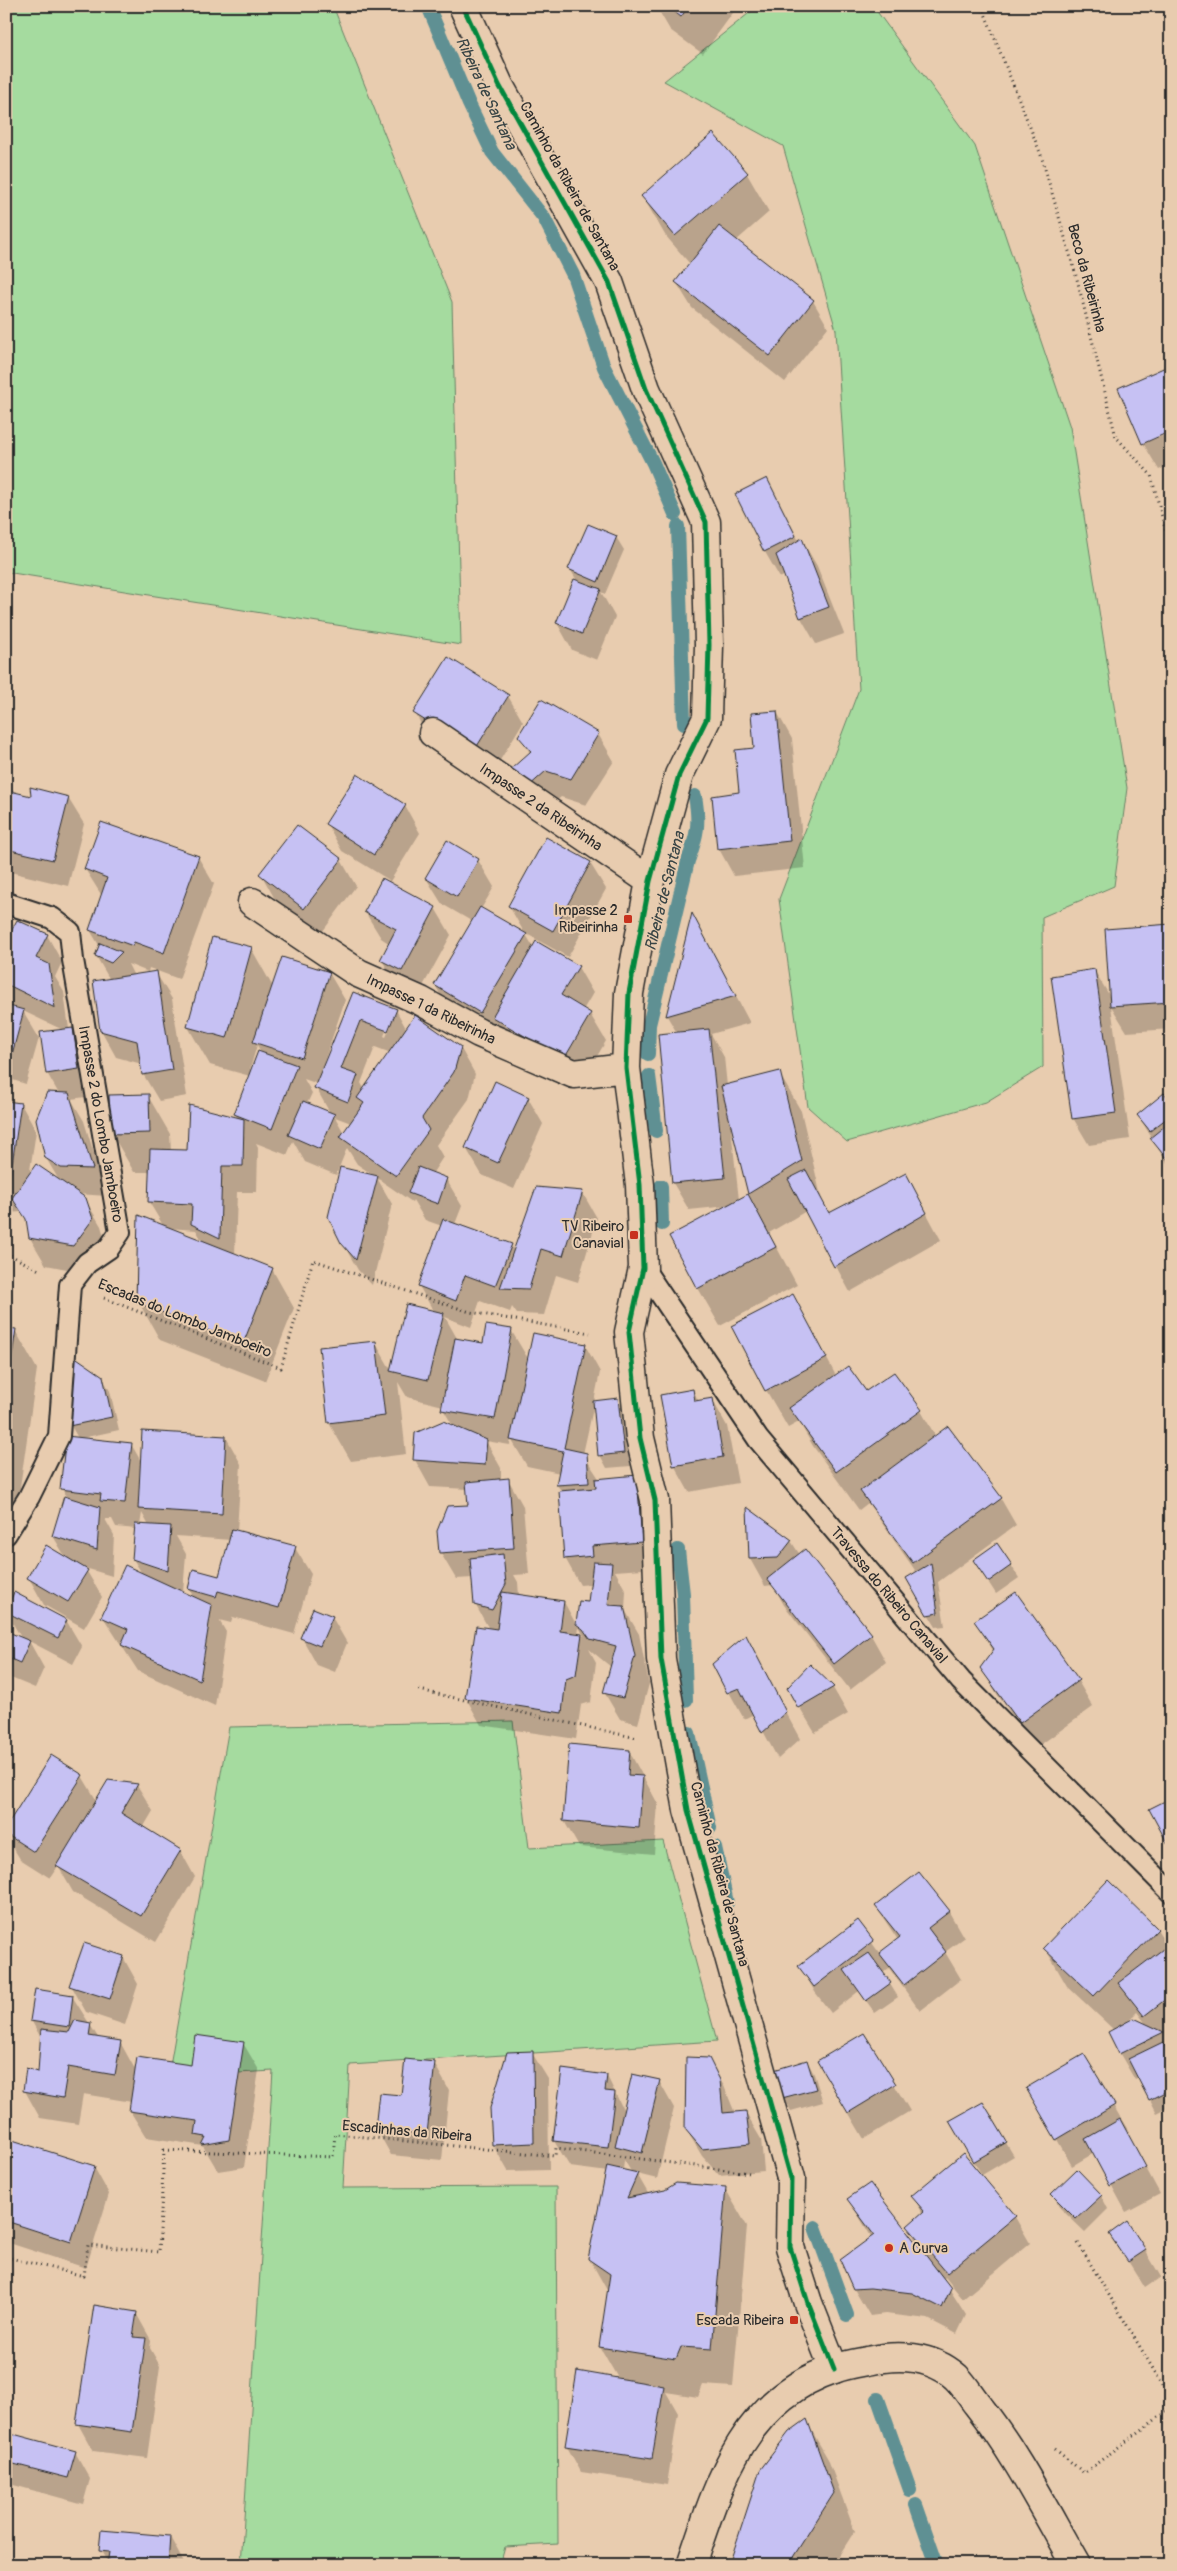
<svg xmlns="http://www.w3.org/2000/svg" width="1177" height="2571" viewBox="0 0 1177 2571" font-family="Pangolin,sans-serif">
<rect width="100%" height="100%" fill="#e8ccaf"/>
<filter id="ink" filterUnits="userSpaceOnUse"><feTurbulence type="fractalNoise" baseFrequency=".02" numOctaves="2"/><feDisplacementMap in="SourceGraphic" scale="10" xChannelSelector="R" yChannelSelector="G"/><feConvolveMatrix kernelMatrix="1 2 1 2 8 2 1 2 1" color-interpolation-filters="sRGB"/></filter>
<g filter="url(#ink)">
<!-- green -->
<path fill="#a5db9f" stroke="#688365" d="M6 6H333L452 302 461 645 6 572Z
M758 6H873L975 146 1070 427 1127 788 1114 886 1042 917 1043 1067 986 1102 847 1142 808 1107 779 899 859 689 836 330 783 146 664 81Z
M513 1721 529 1848 663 1841 717 2041 350 2065 343 2188 556 2187 558 2544 505 2547 500 2565H241L273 2071 168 2077 229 1727Z"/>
<!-- shadow -->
<path fill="#0003" fill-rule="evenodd" d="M656 6H738L703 54 670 30Z
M747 174 769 212 736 241 813 301 828 327 785 382 692 308 676 282 690 264 665 235 643 197Z
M1171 433V464L1159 470 1143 443Z
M766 480 799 541 802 540 817 566 844 634 816 644 801 618 785 575 780 578 765 552 737 495Z
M616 537 624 550 605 594 601 592 615 617 597 660 572 650 557 623 576 579 570 569Z
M508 696 523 722 490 777 430 740 415 713Z
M542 700 598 734 614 761 586 805 561 797 543 813 528 795 530 753 520 736Z
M777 712 792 739 805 868 734 876 719 849 713 797 741 794 756 749Z
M6 791 33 798H68L84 824 68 886 6 871Z
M405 806 420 833 389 883 435 908 451 935 417 997 397 986 382 960 390 944 381 938 365 912 389 880 342 851 327 824Z
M448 842 478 860 494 887 481 909 525 934 509 906 590 863 606 889 568 957 525 933 534 948 578 967 593 993 583 1010 590 1014 606 1041 580 1085 450 1012 435 985 473 922 442 904 426 878Z
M198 857 214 884 179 979 149 968 148 972 128 964 134 976 156 973 172 999 187 1096 159 1101 143 1074 142 1064 116 1057 101 1030 110 980 96 956 100 947 90 930 102 896 85 869Z
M341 860 356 886 320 935 276 901 261 874Z
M693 916 750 1023 711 1034 724 1057 727 1086 779 1073 801 1111 822 1201 829 1214 920 1201 941 1240 850 1292 806 1211 769 1233 797 1285 720 1326 698 1288 728 1206 689 1210 673 1183 659 1035 677 1033 667 1016ZM731 1128 750 1194 739 1200Z
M1171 926V1029L1127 1032 1111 1006 1130 1139 1089 1145 1073 1118 1094 970 1111 998Z
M47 935 62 962 55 977 64 992 69 1029H72L88 1056 93 1096 71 1099 84 1121 107 1196 78 1194 85 1199 101 1226 107 1246 88 1273 46 1265 30 1238 28 1223 22 1212 6 1213V1102L21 1104 36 1131 29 1177 60 1182 46 1158 59 1094 47 1073 63 1030 23 1011 39 1038 26 1084 6 1078V1007L18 1008 6 1003V944Z
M251 948 273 987 329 973 345 1000 324 1062 326 1063 353 994 396 1010 407 1030 460 1047 475 1074 469 1099 436 1145 443 1157 432 1174 446 1179 462 1206 455 1224 511 1245 514 1251 582 1192 597 1218 578 1282 556 1275 544 1315 517 1314 512 1307 510 1312 480 1301 471 1327 445 1317 458 1340 484 1345 511 1330 527 1357 525 1367H527L585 1345 600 1372 594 1402 618 1400 625 1413 631 1466 607 1468 600 1455 594 1404 583 1454 600 1480 636 1476 657 1568 615 1571 626 1591 625 1610 639 1634 649 1684 638 1724 620 1719 604 1692 611 1667 589 1649 596 1662 591 1702 581 1705 576 1739 481 1725 466 1698 489 1629 475 1604 473 1578 456 1579 440 1552 469 1506 468 1489 430 1487 415 1460 453 1426 443 1409V1406L407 1397 398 1382 406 1454 351 1461 329 1423 375 1342 391 1370 434 1312 419 1286 442 1226 425 1220 413 1200 412 1202 377 1178 392 1204 372 1285 358 1270 342 1242 376 1177 357 1164 347 1148 336 1175 305 1162 293 1141 287 1155 256 1143 258 1147 257 1192H237L235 1255 272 1269 294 1308 265 1381 160 1340 138 1301 164 1227 149 1202 150 1172H134L112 1134 148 1096 170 1134 171 1151H188L238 1119 235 1114 250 1076 210 1065 188 1027ZM388 1026H391L386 1037 384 1036ZM257 1045 262 1054 252 1070 250 1069ZM375 1047 391 1053 365 1090 361 1083ZM304 1079 318 1084 316 1088 330 1113 307 1104 312 1093ZM335 1117 351 1123 344 1133ZM169 1228 196 1230 203 1242ZM511 1439 527 1466 560 1473 557 1485 562 1492 565 1558 580 1585 592 1584 589 1604 580 1603 577 1626 564 1602 519 1596 518 1582 514 1575 529 1574 523 1506 508 1479 501 1480V1468L486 1441 510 1445ZM579 1627 584 1636 578 1635Z
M528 1098 543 1124 514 1189 482 1175 466 1148Z
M1171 1103V1170L1138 1115Z
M6 1329 15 1330 37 1369 15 1522 6 1521Z
M814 1334 836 1376 866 1393 894 1373 921 1411 936 1437 1001 1499 1016 1525 938 1582 945 1626 936 1627 907 1579 917 1573 868 1503 859 1510 813 1446 799 1422 788 1428 766 1390Z
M75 1358 102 1377 110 1391 119 1430 82 1438 131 1444 142 1463 226 1437 241 1464 237 1532 295 1548 311 1574 294 1634 233 1617 231 1623 219 1620 226 1632 215 1706 138 1671 103 1617 143 1575 133 1559 136 1529 116 1527 112 1519H105L114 1535 112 1576 85 1568 102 1597 84 1628 44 1605 29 1578 66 1558 53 1536 66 1496 62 1489 78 1438 71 1426ZM142 1513 148 1524 149 1526 140 1525ZM176 1536 231 1540 220 1578 189 1589 194 1598 183 1593 186 1554Z
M693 1390 699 1402 712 1399 727 1426 738 1483 689 1492 674 1465Z
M748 1510 791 1541 800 1555 805 1551 871 1635 886 1662 850 1690 784 1605 773 1585 765 1586 750 1559Z
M974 1560 1011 1565 1019 1578 996 1594Z
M14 1594 66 1620 82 1647 73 1664 29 1641 44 1668 35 1688 6 1676V1632L22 1639 6 1612Z
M332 1617 347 1643 335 1672 317 1665 302 1638Z
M976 1622 1078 1681 1093 1707 1036 1748 997 1694 982 1668 994 1652Z
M745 1637 800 1739 778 1759 754 1714 744 1719 714 1665Z
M810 1666 833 1688 848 1714 815 1733 788 1688Z
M6 1708 11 1717 6 1728Z
M629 1751 658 1804 654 1854 579 1847 564 1821Z
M51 1757 82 1776 97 1801 137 1785 153 1811 143 1828 180 1850 195 1877 156 1942 73 1892 58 1866 50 1878 20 1859 6 1836V1829Z
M876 1907 949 1912 964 1938 945 1952 961 1979 920 2011 889 1968 883 1973 898 1997 875 2013 859 1991 831 2013 815 1992 800 1966 857 1922 880 1954 898 1940Z
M1157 1929 1168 1947 1171 1945V2034L1166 2037 1171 2046V2106L1157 2113 1139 2078 1135 2080 1120 2054 1109 2032 1114 2030 1067 1986 1045 1948ZM1137 2012 1147 2025 1126 2023Z
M123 1957 138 1984 125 2025 86 2012 71 1985Z
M72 1996 99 2039 120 2042 136 2071 192 2066 243 2043 259 2070 244 2167 218 2171 203 2146 146 2137 130 2111 132 2102 83 2094 78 2124 40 2118 25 2091 39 2074 41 2038 31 2020Z
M864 2034 910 2111 864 2139 834 2088Z
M532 2053 548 2079 549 2170 508 2171 493 2145Z
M1084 2056 1129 2132 1127 2133 1160 2194 1126 2212 1094 2153 1072 2166 1028 2088Z
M708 2059 724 2086 735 2113 745 2112 761 2139 764 2171 719 2175 702 2156 686 2129Z
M807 2061 814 2074 823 2102 791 2111 783 2098Z
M434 2063 449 2090 442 2160 391 2155 376 2128 402 2096Z
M607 2076 624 2111 659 2081 674 2108 657 2179 637 2174 649 2195 725 2188 747 2226 733 2387 703 2385 698 2397 666 2392 678 2413 667 2485 581 2472 566 2445 619 2380 600 2347 608 2292 589 2258 608 2172 570 2167 554 2141ZM624 2160 632 2173 623 2171Z
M982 2103 1014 2156 982 2175 951 2122Z
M6 2139 94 2167 109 2194 86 2268 6 2242Z
M1053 2194 1101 2195 1108 2209 1085 2232 1060 2208Z
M913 2196 1015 2217 1030 2243 963 2299 945 2277 943 2279 966 2315 957 2334 928 2319 885 2314 870 2316 854 2289 872 2238 849 2200 920 2250 909 2226 923 2214Z
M1111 2234 1145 2250 1161 2277 1145 2288Z
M136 2313 151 2340 150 2348 160 2366 147 2458 93 2451 78 2424Z
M806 2421 828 2459 855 2532 834 2565H730Z
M6 2433 75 2452 90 2479 83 2504 6 2483Z
M170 2537 185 2565H109L101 2551Z"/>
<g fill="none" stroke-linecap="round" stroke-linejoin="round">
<!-- stream -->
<path stroke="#5f9093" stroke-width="14" d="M428 6 469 104 492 152 544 218 573 275 604 367 653 463 675 514
M678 526 684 724
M648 1054 649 1025 688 861C697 836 700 824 695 796
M649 1076 656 1131
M661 1186 662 1224
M678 1550 683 1594 686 1700
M689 1733 710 1828
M715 1847 727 1903
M815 2227 847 2315
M878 2399 910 2490
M916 2505 937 2565"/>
</g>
<!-- building -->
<path fill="#c6c1f3" stroke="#2b2b2b" d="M667 6H689L681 17Z
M713 133 748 173 675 236 641 196Z
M719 226 814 300 770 356 675 282Z
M1168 366 1171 371V431L1142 444 1118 388Z
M767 478 796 536 764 552 735 494Z
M588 524 617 536 598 582 568 569Z
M802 538 829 607 800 618 776 555Z
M574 579 601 589 582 634 556 623Z
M448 657 509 695 474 751 413 713Z
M541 699 599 733 571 779 546 771 527 788 511 769 531 751 518 736Z
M777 711 790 841 717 849 712 796 739 792 735 750 754 748 751 713Z
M357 774 406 805 374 855 325 824Z
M30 787 69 797 53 860 6 849V790L31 796Z
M101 822 199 856 164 953 134 942 133 946 89 930 107 878 84 869Z
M297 825 342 859 304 909 259 874Z
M546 837 591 862 553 931 508 906Z
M447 840 479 859 457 897 425 878Z
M382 878 436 907 402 971 380 960 396 929 364 912Z
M480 907 527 934 480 1013 434 985Z
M692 913 736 996 666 1016Z
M17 920 48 934 36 958 49 964 55 1008 6 984V941Z
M1171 924V1002L1110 1006 1105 929Z
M212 937 252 947 227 1038 187 1027Z
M536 941 579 966 561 995 591 1013 564 1059 492 1017Z
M100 943 122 952 111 963 95 956Z
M282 957 330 972 302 1058 253 1042Z
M1095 969 1116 1113 1072 1119 1051 976Z
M157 971 172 1070 142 1075 137 1041 100 1031 93 981Z
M353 992 397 1009 388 1031 360 1021 341 1069 358 1075 348 1102 314 1088Z
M6 1005 24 1010 11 1058 6 1056Z
M415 1015 461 1047 454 1072 422 1118 429 1130 396 1176 340 1137 364 1103 357 1098Z
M73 1028 79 1069 46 1074 40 1032Z
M709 1029 725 1178 672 1183 658 1034Z
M258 1051 297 1065 272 1129 234 1114Z
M780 1071 802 1161 748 1194 721 1086Z
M495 1081 529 1097 498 1163 465 1148Z
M47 1092 69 1093 93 1169 61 1168 45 1158 36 1119Z
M1164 1093 1171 1101V1115L1150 1131 1137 1115Z
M149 1094 150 1133 110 1134 109 1095Z
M6 1101 21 1103 9 1185H6Z
M303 1101 335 1114 320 1149 288 1135Z
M189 1105 244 1119 243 1166H222L220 1238 191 1224 192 1204 148 1202 150 1149 187 1150Z
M1171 1121V1164L1150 1138Z
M36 1164 86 1198 93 1219 73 1246 29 1238 26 1219 12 1198Z
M340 1167 378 1176 356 1260 341 1243 328 1217Z
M418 1167 447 1178 438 1204 408 1193Z
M806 1170 829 1213 906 1173 927 1213 834 1267 788 1179Z
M536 1187 583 1191 563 1256 541 1249 529 1289 500 1288Z
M748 1194 776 1247 697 1289 669 1236Z
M138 1215 273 1268 243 1344 136 1302Z
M443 1219 512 1244 495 1286 465 1275 456 1301 418 1286Z
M793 1294 827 1358 765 1391 731 1326Z
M406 1304 444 1313 428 1380 390 1371Z
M486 1325 512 1329 495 1419 441 1410 455 1338 483 1343Z
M6 1328 16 1329 6 1397Z
M533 1333 586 1344 564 1448 587 1453 589 1483 556 1485 563 1451 510 1440Z
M376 1341 385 1416 328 1423 319 1347Z
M74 1356 103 1376 112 1417 69 1426Z
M848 1366 866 1391 894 1372 922 1410 836 1472 789 1408Z
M693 1389 695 1401 713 1398 723 1457 673 1466 660 1395Z
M618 1398 624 1453 598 1456 593 1401Z
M443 1421 487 1440 485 1465 413 1460 415 1433Z
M948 1426 1002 1498 913 1563 860 1491Z
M142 1431 226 1436 222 1514 138 1509Z
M66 1436 132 1443 125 1503 100 1501 101 1494 60 1489Z
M637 1475 642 1542 592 1546 593 1556 564 1559 559 1491 596 1488 595 1479Z
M509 1478 514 1548 439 1553 437 1531 447 1506 468 1505 466 1482Z
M64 1496 100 1507 97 1550 52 1536Z
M747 1507 792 1540 778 1558 749 1559Z
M135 1524 171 1526 168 1571 132 1559Z
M232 1529 296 1546 279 1608 218 1591 216 1597 188 1589 193 1569 219 1576Z
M997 1543 1012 1565 988 1582 973 1560Z
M46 1545 88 1570 68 1602 27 1578Z
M805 1549 872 1634 834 1664 767 1579Z
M503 1554 506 1584 492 1610 474 1605 470 1558Z
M593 1562 612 1563 608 1605 624 1606 635 1656 623 1698 603 1693 616 1646 590 1639 583 1629 576 1624 579 1601 588 1602Z
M931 1563 938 1613 927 1615 906 1578Z
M125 1565 212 1605 200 1680 121 1645 128 1629 101 1617Z
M14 1592 67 1620 58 1638 6 1612Z
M502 1592 564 1601 560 1631 582 1634 576 1675 566 1679 562 1713 465 1698 476 1626 497 1629Z
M1016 1592 1079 1680 1020 1723 980 1668 994 1649 974 1621Z
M313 1608 333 1616 320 1646 300 1638Z
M6 1631 30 1641 20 1663 6 1657Z
M746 1635 786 1712 762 1733 739 1688 727 1693 712 1664Z
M810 1664 834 1687 798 1708 787 1688Z
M569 1744 630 1750 628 1775 643 1776 639 1828 563 1821Z
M51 1755 83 1775 34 1852 6 1834V1827Z
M108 1780 138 1784 121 1813 181 1850 141 1916 56 1866Z
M1171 1798V1850L1149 1809Z
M919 1872 950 1911 928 1928 946 1952 904 1985 879 1953 900 1937 875 1906Z
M1108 1880 1158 1929 1094 1996 1043 1948Z
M858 1920 874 1941 814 1987 798 1966Z
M84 1943 124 1956 110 1999 69 1986Z
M1171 1943V1995L1144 2016 1118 1983Z
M869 1953 891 1983 866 2001 844 1970Z
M35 1989 73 1995 69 2027 30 2021Z
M1134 2018 1164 2032 1119 2054 1108 2032Z
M75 2020 91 2023 89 2036 121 2041 115 2075 68 2067 63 2098 23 2091 26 2068 38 2072 41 2029 69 2032Z
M864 2033 896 2084 848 2113 817 2061Z
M195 2035 244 2042 229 2140 202 2145 206 2137 195 2135 197 2121 129 2111 137 2057 191 2065Z
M1163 2042 1171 2058V2089L1149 2100 1128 2059Z
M533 2051 534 2143 492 2145 490 2108 507 2052Z
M1084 2054 1115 2105 1056 2140 1026 2088Z
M686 2057 709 2058 720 2080 723 2113 746 2111 750 2144 702 2149 685 2129Z
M405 2059 435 2062 427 2134 375 2129 379 2093 401 2095Z
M807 2060 816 2089 782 2098 774 2070Z
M562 2069 607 2075 605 2091 615 2092 608 2147 553 2141Z
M632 2074 660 2080 642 2153 615 2146Z
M983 2102 1007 2142 973 2162 949 2121Z
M1120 2119 1146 2167 1110 2186 1085 2139Z
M6 2138 95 2166 71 2242 6 2221Z
M963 2153 1016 2216 947 2273 907 2226 924 2211 911 2196Z
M607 2166 638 2173 627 2198 665 2190 676 2183 726 2187 712 2349 681 2347 676 2359 599 2347 610 2274 588 2259Z
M1077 2169 1102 2195 1076 2219 1051 2194Z
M870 2183 951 2288 942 2308 912 2293 870 2288 853 2289 840 2260 874 2235 847 2199Z
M1127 2221 1146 2250 1128 2262 1109 2234Z
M94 2305 137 2312 133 2337 146 2338 132 2432 76 2424Z
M577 2371 664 2386 652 2459 565 2446Z
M807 2419 834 2493 788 2565H729L760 2470 789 2432Z
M6 2432 76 2451 68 2478 6 2462Z
M101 2530 170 2536 168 2565H107L109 2552 99 2551Z"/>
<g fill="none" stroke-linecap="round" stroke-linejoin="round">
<!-- service casing -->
<g stroke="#2b2b2b" stroke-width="24">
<path id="service" d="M6 903 52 918 70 932 73 960 120 1232 109 1248 87 1263 70 1285 59 1436 29 1497 6 1534
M643 1268 758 1439 961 1681 1171 1892"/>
</g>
<!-- minor casing -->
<g stroke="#2b2b2b" stroke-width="31">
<path id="minor" d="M463 6 499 85 609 282 646 389 706 522 709 645 707 718 679 775 650 881 629 993 626 1068 640 1185 643 1268 629 1332 640 1438 655 1500 661 1659 688 1810 791 2178 790 2247 808 2303 834 2369
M433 733 650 881
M252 902 358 973 421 1001 479 1033 574 1074 626 1068"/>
</g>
<!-- secondary casing -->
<g stroke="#2b2b2b" stroke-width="31">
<path id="secondary" d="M691 2565C718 2484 743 2399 834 2369 844 2365 856 2363 867 2361 897 2354 931 2355 956 2377 964 2385 970 2395 977 2404 1016 2453 1045 2511 1076 2565"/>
</g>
<!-- path -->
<path stroke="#2b2b2b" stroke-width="3" stroke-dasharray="1 4" stroke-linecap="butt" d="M982 6 1041 155 1077 279 1116 437 1151 475 1171 551
M6 1253 39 1270
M104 1298 281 1368 313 1260 470 1312 590 1333
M419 1690 637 1738
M1078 2243 1171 2399
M6 2257 84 2276 88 2245 159 2252 164 2150 333 2157 335 2134 555 2156 556 2148 750 2173
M1055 2449 1084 2473 1171 2408"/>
<!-- service -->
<use href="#service" stroke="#e8ccaf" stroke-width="20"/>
<!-- minor -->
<use href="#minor" stroke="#e8ccaf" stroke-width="28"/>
<!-- secondary -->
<use href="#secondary" stroke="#e8ccaf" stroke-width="28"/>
<!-- cycleway casing -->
<g stroke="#e8ccaf" stroke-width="8">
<path id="cycleway" d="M463 6 499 85 609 282 646 389 706 522 709 645 707 718 679 775 650 881 629 993 626 1068 640 1185 643 1268 629 1332 640 1438 655 1500 661 1659 688 1810 791 2178 790 2247 808 2303 834 2369"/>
</g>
<!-- cycleway -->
<use href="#cycleway" stroke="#00873e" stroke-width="5"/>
</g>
</g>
<!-- markers -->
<g fill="#c8321e" stroke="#e8ccaf" stroke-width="2">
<rect x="623" y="914" width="10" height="10" rx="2.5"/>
<rect x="629" y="1230" width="10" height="10" rx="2.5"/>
<circle cx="889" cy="2248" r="5"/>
<rect x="789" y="2315" width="10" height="10" rx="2.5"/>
</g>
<g text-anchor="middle" stroke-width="4" stroke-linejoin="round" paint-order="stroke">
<!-- street labels -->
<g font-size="15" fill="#2b2b2b" stroke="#e8ccaf">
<text transform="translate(570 186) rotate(61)" y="5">Caminho da Ribeira de Santana</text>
<text transform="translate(1087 278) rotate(75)" y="5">Beco da Ribeirinha</text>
<text transform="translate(541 807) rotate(34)" y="5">Impasse 2 da Ribeirinha</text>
<text transform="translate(431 1009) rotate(26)" y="5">Impasse 1 da Ribeirinha</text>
<text transform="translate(101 1124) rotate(80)" y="5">Impasse 2 do Lombo Jamboeiro</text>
<text transform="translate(185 1318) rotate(22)" y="5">Escadas do Lombo Jamboeiro</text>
<text transform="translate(889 1595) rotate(50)" y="5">Travessa do Ribeiro Canavial</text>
<text transform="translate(720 1874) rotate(75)" y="5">Caminho da Ribeira de Santana</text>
<text transform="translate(407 2131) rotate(5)" y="5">Escadinhas da Ribeira</text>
</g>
<!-- poi labels -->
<g font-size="15" fill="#2b2b2b" stroke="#e8ccaf" text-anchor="end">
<text x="618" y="915">Impasse 2<tspan x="618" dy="17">Ribeirinha</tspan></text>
<text x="624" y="1231">TV Ribeiro<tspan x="624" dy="17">Canavial</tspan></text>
<text x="899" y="2253" text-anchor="start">A Curva</text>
<text x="784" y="2325">Escada Ribeira</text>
</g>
<!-- water labels -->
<g font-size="16" font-style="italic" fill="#384445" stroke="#e8ccaf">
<text transform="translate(487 93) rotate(65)" y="6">Ribeira de Santana</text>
<text transform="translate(664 891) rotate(-76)" y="6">Ribeira de Santana</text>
</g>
</g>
<!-- margin -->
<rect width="1177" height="2571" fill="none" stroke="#e8ccaf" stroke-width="25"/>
<rect x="12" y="12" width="1152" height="2546" fill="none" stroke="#2b2b2b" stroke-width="2" filter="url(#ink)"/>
</svg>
